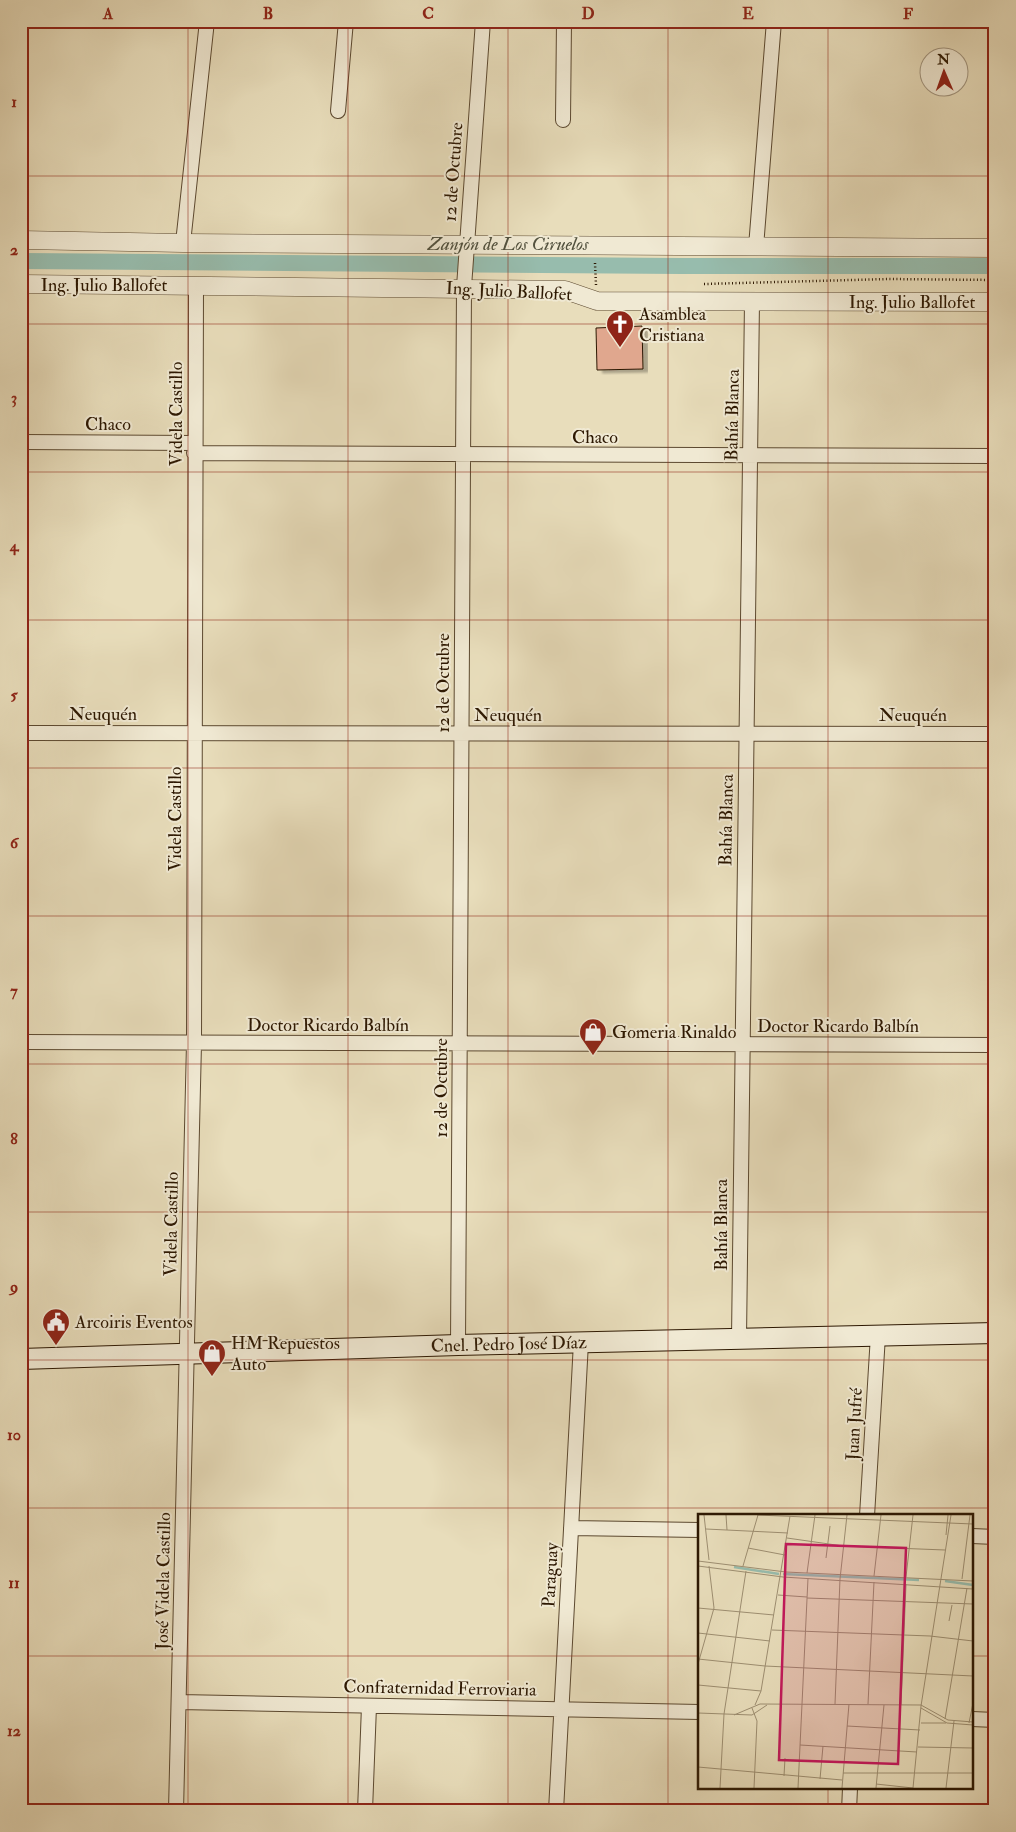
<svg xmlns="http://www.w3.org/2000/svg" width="1016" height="1832" viewBox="0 0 1016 1832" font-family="'IM FELL Double Pica',serif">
<defs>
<filter id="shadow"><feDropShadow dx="5.5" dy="3" stdDeviation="1" flood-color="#0004"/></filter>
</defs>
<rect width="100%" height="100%" fill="#e8ddbb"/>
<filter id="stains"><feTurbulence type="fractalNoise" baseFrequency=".004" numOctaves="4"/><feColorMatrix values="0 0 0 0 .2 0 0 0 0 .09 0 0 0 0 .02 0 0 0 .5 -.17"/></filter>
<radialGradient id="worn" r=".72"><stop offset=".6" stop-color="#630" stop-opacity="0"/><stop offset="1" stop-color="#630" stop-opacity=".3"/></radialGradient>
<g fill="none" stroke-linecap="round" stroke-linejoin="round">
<!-- canal -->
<path stroke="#97bcad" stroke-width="16" d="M21 261 680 266H995"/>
</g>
<!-- building -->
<path fill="#e0a78e" stroke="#2d1802" filter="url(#shadow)" d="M642 326 643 369 597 370 596 328Z"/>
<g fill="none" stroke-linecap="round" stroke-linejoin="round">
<!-- minor casing -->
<g stroke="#5c4930" stroke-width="16">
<path id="minor" d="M338 111 346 21
M563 120 564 21
M183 243 207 21
M756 247 774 21
M21 442 194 443
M194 453 995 456
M21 733 995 734
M21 1042 995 1045
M739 1338 752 301
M458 1345 464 287 483 21
M867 1516 878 1335
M571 1528 700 1530
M972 1536 995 1537
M179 1702 700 1712
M972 1719 995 1720
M176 1811 194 1043 196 286
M365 1811 369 1706
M556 1811 581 1342
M849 1811 850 1788"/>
</g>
<!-- tertiary casing -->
<g stroke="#5c4930" stroke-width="19">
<path id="tertiary" d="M21 240 183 243 995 248
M21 284 565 290 597 301 995 302"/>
</g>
<!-- secondary casing -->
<g stroke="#2d1802" stroke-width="22">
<g id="secondary">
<path id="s1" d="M21 1359 458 1345 995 1333"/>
</g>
</g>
<!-- path -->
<path stroke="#2d1802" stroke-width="2.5" stroke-dasharray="1 2.5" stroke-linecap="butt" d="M595 263 596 285
M704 284 889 279 995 280"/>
<!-- minor -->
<use href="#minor" stroke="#f0e9d3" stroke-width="14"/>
<!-- tertiary -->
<use href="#tertiary" stroke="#f0e9d3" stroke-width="18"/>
<!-- secondary -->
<use href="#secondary" stroke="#f0e9d3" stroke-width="20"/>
</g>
<!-- grid -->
<path fill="none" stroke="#8f2418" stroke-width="1" stroke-opacity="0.55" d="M188 21V1811M348 21V1811M508 21V1811M668 21V1811M828 21V1516M21 176H995M21 324H995M21 472H995M21 620H995M21 768H995M21 916H995M21 1064H995M21 1212H995M21 1360H995M21 1508H995M21 1656H700M972 1656H995M828 1788V1811"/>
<!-- icons -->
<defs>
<g id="church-pin" transform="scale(1.4375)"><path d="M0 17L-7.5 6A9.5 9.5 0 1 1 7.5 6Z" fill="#8f2418" stroke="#f0e9d3"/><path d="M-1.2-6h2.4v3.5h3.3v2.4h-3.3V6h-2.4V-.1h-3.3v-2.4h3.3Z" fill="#fff"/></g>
<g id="shop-pin" transform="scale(1.4375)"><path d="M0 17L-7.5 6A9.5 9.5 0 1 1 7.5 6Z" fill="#8f2418" stroke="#f0e9d3"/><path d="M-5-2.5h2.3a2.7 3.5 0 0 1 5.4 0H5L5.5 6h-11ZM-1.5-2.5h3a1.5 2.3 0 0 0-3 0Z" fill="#fff"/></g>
<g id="civic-pin" transform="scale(1.4375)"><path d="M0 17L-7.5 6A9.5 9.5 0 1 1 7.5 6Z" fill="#8f2418" stroke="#f0e9d3"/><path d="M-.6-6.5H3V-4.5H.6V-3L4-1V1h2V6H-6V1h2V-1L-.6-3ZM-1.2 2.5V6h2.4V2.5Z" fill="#fff"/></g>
</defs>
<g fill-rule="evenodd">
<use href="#church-pin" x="620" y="324"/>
<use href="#shop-pin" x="593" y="1032"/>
<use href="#civic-pin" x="56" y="1322"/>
<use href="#shop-pin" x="212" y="1353"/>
</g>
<g text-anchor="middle" stroke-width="4" stroke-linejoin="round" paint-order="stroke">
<!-- street labels -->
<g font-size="18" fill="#2d1802" stroke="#f0e9d3">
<text transform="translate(453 172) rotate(-86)" y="6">12 de Octubre</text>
<text x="104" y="291">Ing. Julio Ballofet</text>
<text transform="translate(509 291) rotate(3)" y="6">Ing. Julio Ballofet</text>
<text x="912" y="308">Ing. Julio Ballofet</text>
<text transform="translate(176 414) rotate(-90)" y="6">Videla Castillo</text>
<text transform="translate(732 415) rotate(-89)" y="6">Bahía Blanca</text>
<text x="108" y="430">Chaco</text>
<text x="595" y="443">Chaco</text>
<text transform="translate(443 683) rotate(-90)" y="6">12 de Octubre</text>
<text x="103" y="720">Neuquén</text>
<text x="508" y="721">Neuquén</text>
<text x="913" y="721">Neuquén</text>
<text transform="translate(175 819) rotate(-90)" y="6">Videla Castillo</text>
<text transform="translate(726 820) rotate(-89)" y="6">Bahía Blanca</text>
<text x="328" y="1031">Doctor Ricardo Balbín</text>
<text x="838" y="1032">Doctor Ricardo Balbín</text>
<text transform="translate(441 1088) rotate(-90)" y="6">12 de Octubre</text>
<text transform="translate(171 1224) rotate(-89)" y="6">Videla Castillo</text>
<text transform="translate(721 1225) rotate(-90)" y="6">Bahía Blanca</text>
<text dy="6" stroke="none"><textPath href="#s1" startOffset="488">Cnel. Pedro José Díaz</textPath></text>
<text transform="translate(854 1424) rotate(-87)" y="6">Juan Jufré</text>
<text transform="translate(550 1575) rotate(-87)" y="6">Paraguay</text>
<text transform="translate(163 1581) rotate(-89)" y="6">José Videla Castillo</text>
<text transform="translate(440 1688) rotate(1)" y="6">Confraternidad Ferroviaria</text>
</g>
<!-- poi labels -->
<g font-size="18" fill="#2d1802" stroke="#f0e9d3" text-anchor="start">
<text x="639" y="320">Asamblea<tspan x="639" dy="21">Cristiana</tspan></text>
<text x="612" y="1038">Gomeria Rinaldo</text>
<text x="75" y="1328">Arcoiris Eventos</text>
<text x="231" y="1349">HM Repuestos<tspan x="231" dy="21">Auto</tspan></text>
</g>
<!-- water labels -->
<g font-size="19" font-style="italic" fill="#52513e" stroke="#f0e9d3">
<text x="508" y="250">Zanjón de Los Ciruelos</text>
</g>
</g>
<!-- overview -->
<g transform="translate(698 1514)">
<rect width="275" height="275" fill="#e8ddbb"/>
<path fill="none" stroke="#97bcad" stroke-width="2.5" d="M36 53 81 60M85 60 221 66M247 67 275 71"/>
<path fill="none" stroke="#9d8e71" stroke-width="1" d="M6 1 11 46M28 1 29 16M59 1 275 10M8 15 90 19M248 21 250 1M89 24 145 32 247 36M50 34 87 41M128 44 132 12M0 47 88 58 275 67M0 52 85 63 275 75M45 52 60 1M109 59 117 1M176 62 183 1M208 63 215 1M264 65 272 1M80 81 109 83M109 84 275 90M0 94 76 101M251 107 254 91M74 116 232 122 275 127M0 119 72 127M0 145 67 152 275 162M0 150 16 94 11 52M0 171 63 177M137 190 142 65 149 1M170 190 176 68M57 191 63 177 92 2M203 191 208 70M223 191 250 206 275 208M223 192 253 1M54 194 59 207 56 274M223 194 249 209 275 211M0 199 54 201 69 191M36 201 62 190 223 191M247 205 269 74M223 209H248M271 209 275 189M149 212 222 216M102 231 219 238M220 233 275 234M0 253 144 266M145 259H275M86 262 87 244M122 265 125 232M178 270 215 274M22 274 26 200 48 57M100 274 110 64M144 274 151 190M178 274 186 191M215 274 223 192M248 274 256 207"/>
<path fill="#c2185b" fill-opacity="0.15" stroke="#c2185b" stroke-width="2.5" d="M88 30 208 34 200 250 81 246Z"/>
<rect width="275" height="275" fill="none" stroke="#2d1802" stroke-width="2.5"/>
</g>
<!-- margin -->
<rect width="1016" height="1832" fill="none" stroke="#e8ddbb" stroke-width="55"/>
<!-- north arrow -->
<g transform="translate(944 72) rotate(358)"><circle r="24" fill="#f0e9d3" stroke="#a2957f"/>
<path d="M0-4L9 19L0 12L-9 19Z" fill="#8f2418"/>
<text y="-8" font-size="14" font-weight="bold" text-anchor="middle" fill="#2d1802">N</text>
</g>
<rect x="28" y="28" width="960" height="1776" fill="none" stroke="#8f2418" stroke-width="2"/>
<g font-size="16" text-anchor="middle" font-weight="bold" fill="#8f2418">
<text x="108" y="19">A</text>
<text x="268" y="19">B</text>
<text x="428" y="19">C</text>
<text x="588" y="19">D</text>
<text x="748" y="19">E</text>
<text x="908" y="19">F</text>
<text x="14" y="107">1</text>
<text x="14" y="255">2</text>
<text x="14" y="403">3</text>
<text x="14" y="551">4</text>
<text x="14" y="700">5</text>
<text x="14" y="848">6</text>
<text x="14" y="996">7</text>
<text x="14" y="1144">8</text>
<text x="14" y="1292">9</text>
<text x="14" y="1440">10</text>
<text x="14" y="1588">11</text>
<text x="14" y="1736">12</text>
</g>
<rect width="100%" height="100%" filter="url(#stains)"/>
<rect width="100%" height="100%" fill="url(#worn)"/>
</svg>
